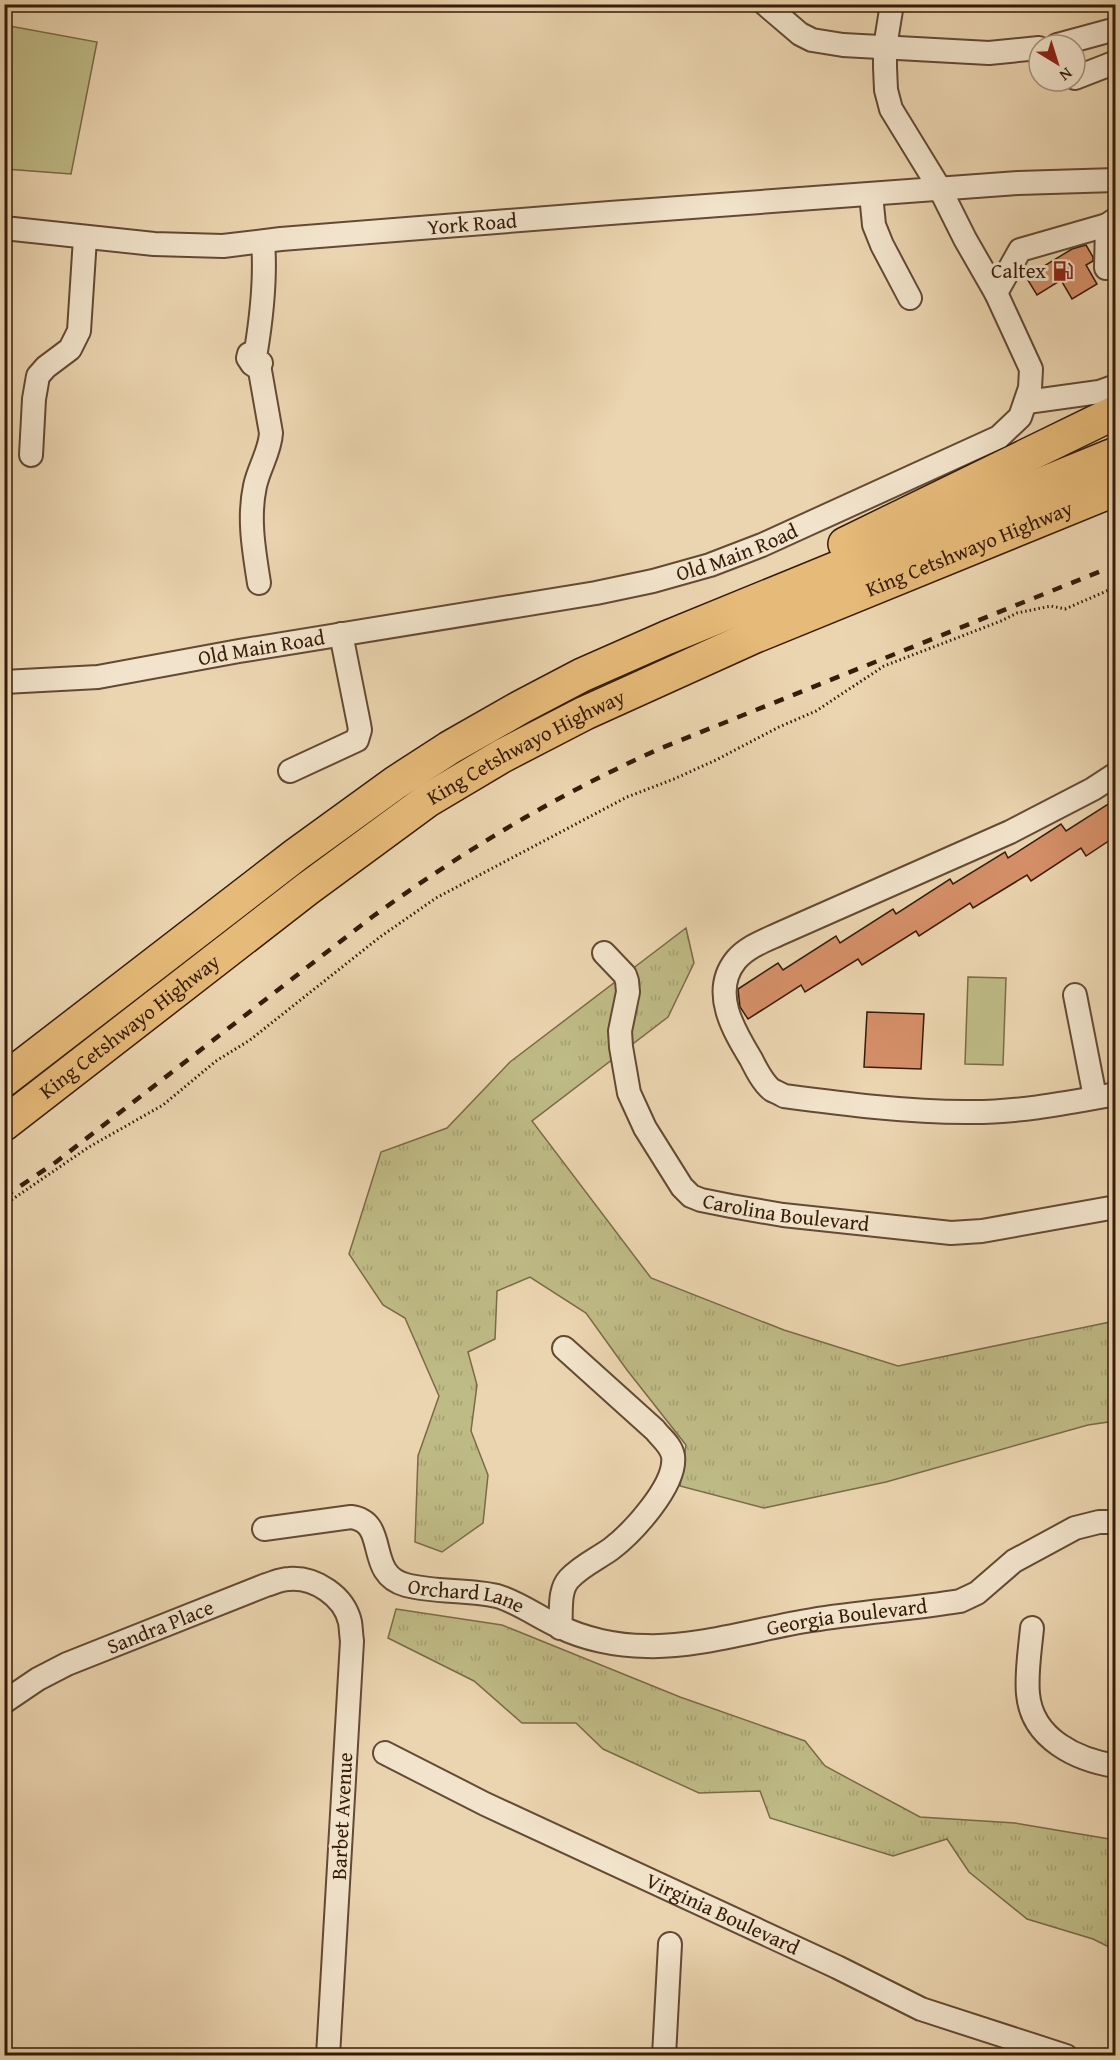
<svg xmlns="http://www.w3.org/2000/svg" width="1120" height="2060" viewBox="0 0 1120 2060" font-family="'Gentium Book Plus',serif">
<defs>
<pattern id="grass-tufts" width="24" height="20" patternUnits="userSpaceOnUse" patternTransform="scale(1.5)"><rect width="24" height="20" fill="#bfbb86"/><path d="M3 7l-1-3M5 7V3M7 7l1-3M15 17l-1-3M17 17v-4M19 17l1-3" fill="none" stroke="#a5a072"/></pattern>
</defs>
<rect width="100%" height="100%" fill="#ebd5b0"/>
<filter id="stains"><feTurbulence type="fractalNoise" baseFrequency=".00333" numOctaves="4"/><feColorMatrix values="0 0 0 0 .2 0 0 0 0 .09 0 0 0 0 .02 0 0 0 .5 -.17"/></filter>
<radialGradient id="worn" r=".72"><stop offset=".6" stop-color="#630" stop-opacity="0"/><stop offset="1" stop-color="#630" stop-opacity=".3"/></radialGradient>
<!-- grass -->
<path fill="url(#grass-tufts)" stroke="#7a6b47" stroke-width="1.5" d="M686 928 694 963 668 1017 532 1121 651 1278 784 1330 898 1366 1115 1321V1421L1088 1425 886 1482 764 1508 680 1486 686 1445 627 1370 586 1313 530 1277 497 1291 495 1339 468 1352 477 1385 471 1431 488 1475 483 1523 442 1552 415 1542 418 1456 439 1396 405 1318 383 1305 349 1254 381 1152 447 1128 510 1062Z
M396 1609 502 1625 680 1697 805 1741 825 1766 920 1817 1015 1823 1115 1840V1950L1093 1939 1027 1919 969 1872 947 1839 893 1856 770 1818 760 1791 699 1793 603 1749 576 1723H522L474 1681 388 1638Z"/>
<!-- garden -->
<path fill="#bfbb86" stroke="#7a6b47" stroke-width="1.5" d="M4 25 97 42 71 174 5 169Z
M968 977 1006 978 1003 1065 965 1064Z"/>
<!-- building -->
<path fill="#d69069" stroke="#361b08" stroke-width="1.5" d="M1086 245 1093 257V261L1086 265 1097 284 1072 299 1061 280 1037 295 1026 277 1072 249Z
M1116 799V836L1086 856 1081 848 1031 881 1027 875 973 908 970 903 919 936 916 931 862 965 858 959 805 992 801 985 748 1019 740 1007 738 989 778 963 783 970 836 936 840 943 893 909 896 914 950 879 953 884 1005 852 1008 858 1061 824 1066 831Z
M867 1012 924 1014 921 1069 864 1067Z"/>
<g fill="none" stroke-linecap="round" stroke-linejoin="round">
<!-- minor casing -->
<g stroke="#634a32" stroke-width="26">
<g id="minor">
<path d="M765 4 800 34 812 40 843 45 989 53 1039 48"/>
<path d="M1057 45 1116 29"/>
<path d="M1075 78 1116 62"/>
<path d="M871 194 874 225 882 245 910 298"/>
<path id="s1" d="M4 228 154 244 223 246 281 239 610 213 1018 183 1116 180"/>
<path d="M1106 268 1107 225 1116 219"/>
<path d="M996 293 1020 250 1107 225"/>
<path d="M261 363 255 366 252 364 248 358 249 354 256 351C262 314 266 279 263 242"/>
<path d="M1027 402 1099 392 1116 386"/>
<path d="M31 455 34 399 38 376 46 367 70 349 79 331 85 238"/>
<path d="M259 583C254 551 248 518 255 486 259 467 270 452 271 433L259 365"/>
<path id="s2" d="M4 682 98 677 239 651 596 593 653 581 710 565 762 545 999 437 1020 417 1030 388 1031 369 996 293 965 239 940 189 891 109 886 90 885 67V47L892 4"/>
<path d="M290 771 357 740 360 730 359 724 341 634"/>
<path d="M1116 774 1093 789 1010 832 779 934C764 941 747 947 736 960 710 992 734 1031 751 1059 756 1069 763 1083 772 1090 776 1092 781 1094 784 1096 845 1104 906 1112 966 1112 1016 1113 1067 1103 1116 1094"/>
<path id="s3" d="M604 953 625 975 627 981 628 992 620 1031 621 1047 629 1093 645 1128 682 1187 691 1196 701 1200 731 1206 783 1215 951 1233 982 1231 1116 1207"/>
<path d="M1075 995 1095 1097"/>
<path id="s4" d="M264 1529 351 1517C390 1522 364 1574 406 1585 436 1593 467 1589 497 1596 518 1602 538 1617 558 1626 584 1639 617 1646 646 1646 697 1648 760 1628 812 1620 861 1612 911 1609 960 1601L977 1593 1014 1561 1075 1528 1099 1522H1116"/>
<path d="M560 1628C562 1612 558 1591 569 1579 581 1566 597 1559 611 1549 632 1533 677 1485 673 1456 671 1445 661 1438 655 1430L564 1348"/>
<path d="M1032 1628C1030 1650 1026 1673 1028 1694 1032 1739 1077 1760 1116 1766"/>
<path id="s5" d="M4 1702 38 1679 67 1664 266 1585C273 1583 281 1579 289 1579 315 1577 344 1596 350 1622 351 1628 351 1635 352 1641L328 2056"/>
<path id="s6" d="M385 1753 485 1804 837 1967 921 2009 1066 2056"/>
<path d="M664 2056 670 1944"/>
</g>
</g>
<!-- highway casing -->
<g stroke="#361b08" stroke-width="36">
<g id="highway">
<path d="M845 544 1116 412"/>
<path d="M4 1080 297 854 395 783 449 748 521 707 582 675 666 638 1116 454"/>
<path id="s7" d="M4 1124 307 889 428 800 502 756 585 713 753 637 1116 489"/>
</g>
</g>
<!-- path -->
<path stroke="#361b08" stroke-width="3" stroke-dasharray="1.5 3" stroke-linecap="butt" d="M4 1205 89 1147 163 1105 216 1061 250 1040 380 937 436 898 627 797 674 779 716 760 779 727 816 711 884 666 1001 621 1017 613 1051 606 1065 609 1116 587"/>
<!-- minor -->
<use href="#minor" stroke="#f2e4cc" stroke-width="22"/>
<!-- highway -->
<use href="#highway" stroke="#e6ba78" stroke-width="33"/>
<!-- rail -->
<path stroke="#361b08" stroke-width="4.5" stroke-dasharray="10 10" stroke-linecap="butt" d="M4 1197 56 1162 372 917C463 851 557 795 659 749L1116 565"/>
</g>
<!-- icons -->
<defs>
<g id="fuel-bare" transform="scale(1.62)"><path d="M-5.5-6h7V0h2V4h1.3V-2.5L3-4.5l.8-.8L6-3V5H2.5V1h-1V6h-7ZM-4.2-4.7v3.2H.2V-4.7Z" fill="#8f2418" stroke="#f2e4cc" stroke-width="2.5" paint-order="stroke"/></g>
</defs>
<g fill-rule="evenodd">
<use href="#fuel-bare" x="1063" y="271"/>
</g>
<g text-anchor="middle" stroke-width="6" stroke-linejoin="round" paint-order="stroke">
<!-- street labels -->
<g font-size="21" fill="#361b08" stroke="#f2e4cc">
<text dy="7" stroke="none"><textPath href="#s1" startOffset="470">York Road</textPath></text>
<text dy="7" stroke="none"><textPath href="#s7" startOffset="1131">King Cetshwayo Highway</textPath></text>
<text dy="7" stroke="none"><textPath href="#s2" startOffset="746">Old Main Road</textPath></text>
<text dy="7" stroke="none"><textPath href="#s2" startOffset="260">Old Main Road</textPath></text>
<text dy="7" stroke="none"><textPath href="#s7" startOffset="645">King Cetshwayo Highway</textPath></text>
<text dy="7" stroke="none"><textPath href="#s7" startOffset="159">King Cetshwayo Highway</textPath></text>
<text dy="7" stroke="none"><textPath href="#s3" startOffset="368">Carolina Boulevard</textPath></text>
<text dy="7" stroke="none"><textPath href="#s4" startOffset="243">Orchard Lane</textPath></text>
<text dy="7" stroke="none"><textPath href="#s4" startOffset="636">Georgia Boulevard</textPath></text>
<text dy="7" stroke="none"><textPath href="#s5" startOffset="174">Sandra Place</textPath></text>
<text transform="translate(342 1816) rotate(-87)" y="7">Barbet Avenue</text>
<text dy="7" stroke="none"><textPath href="#s6" startOffset="374">Virginia Boulevard</textPath></text>
</g>
<!-- poi labels -->
<g font-size="21" fill="#361b08" stroke="#f2e4cc" text-anchor="end">
<text x="1046" y="278">Caltex</text>
</g>
</g>
<!-- margin -->
<rect width="1120" height="2060" fill="none" stroke="#ebd5b0" stroke-width="24"/>
<rect x="6" y="6" width="1108" height="2048" fill="none" stroke="#361b08" stroke-width="3"/>
<rect x="12" y="12" width="1096" height="2036" fill="none" stroke="#361b08" stroke-width="1.5"/>
<!-- north arrow -->
<g transform="translate(1057 63) rotate(142)"><circle r="28" fill="#f2e4cc" stroke="#a7947e" stroke-width="1.5"/>
<path d="M0-4.5L10 22L0 15L-10 22Z" fill="#8f2418"/>
<text y="-9" font-size="16" font-weight="bold" text-anchor="middle" fill="#361b08">N</text>
</g>
<rect width="100%" height="100%" filter="url(#stains)"/>
<rect width="100%" height="100%" fill="url(#worn)"/>
</svg>
